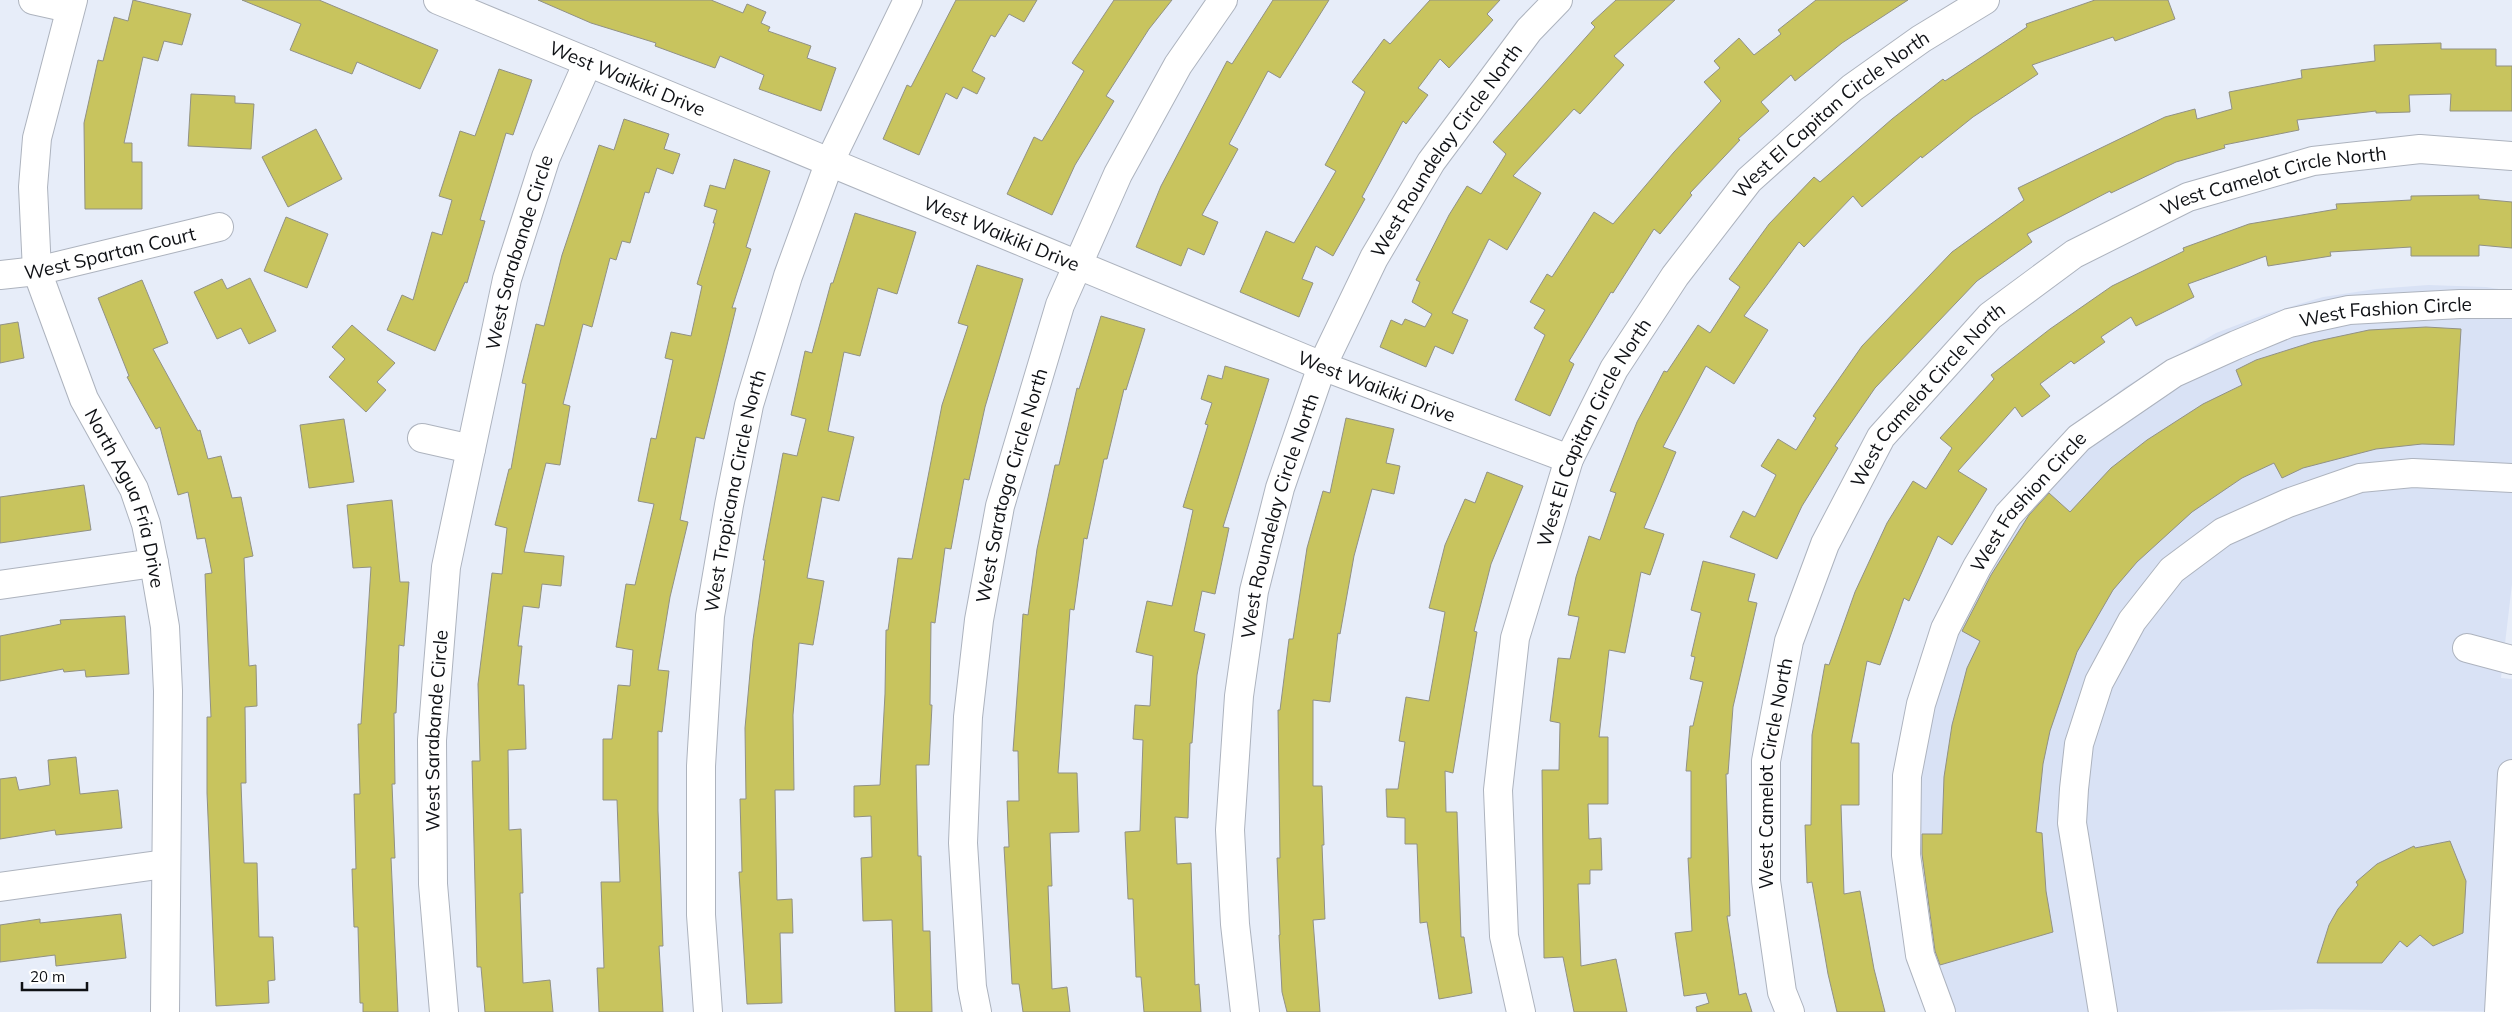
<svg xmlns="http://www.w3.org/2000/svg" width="2512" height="1012" viewBox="0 0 2512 1012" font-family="Mulish,sans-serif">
<rect width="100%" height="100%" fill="#e7edf9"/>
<!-- built -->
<path fill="#d9e2f5" d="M2428 285 2486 287 2512 291V584L2501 678 2512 679V1012L2312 1009 2191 1012H1931L1903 895 1925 658 2086 418 2125 387 2216 333 2266 314 2323 297 2376 289Z"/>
<!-- building -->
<path fill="#c8c45e" stroke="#919185" d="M133 0 191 14 182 45 164 41 158 61 143 57 124 143H132V162H142V209H85L84 123 98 60 103 61 114 17 128 21Z
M242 0H319L438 50 420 89 357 62 352 74 290 50 301 24Z
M538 0H711L743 13 747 4 766 12 761 23 770 27 768 31 811 46 807 58 836 68 821 111 759 89 764 75 720 56 715 68 655 46 656 43 591 23Z
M956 0H1037L1024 22 1009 14 995 37 991 35 972 71 985 78 977 94 963 87 957 99 946 93 919 155 883 139 907 85 911 87Z
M1114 0H1172L1149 29 1106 96 1114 101 1075 165 1052 215 1007 194 1034 137 1042 141 1084 71 1072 63Z
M1273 0H1329L1280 78 1268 71 1229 144 1238 149 1202 215 1218 222 1204 255 1188 248 1181 266 1136 247 1161 186 1227 61 1232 64Z
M1430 0H1500L1487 14 1493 20 1449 68 1440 59 1418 88 1428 95 1406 124 1403 121 1362 197 1365 199 1333 256 1316 246 1302 279 1313 283 1299 317 1240 292 1266 231 1294 243 1336 171 1325 165 1365 92 1352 82 1384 39 1390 44Z
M1616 0H1675L1614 56 1624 65 1580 114 1574 109 1513 176 1541 193 1507 250 1489 239 1452 313 1468 320 1453 354 1435 346 1426 367 1380 347 1391 320 1402 325 1405 319 1425 327 1432 314 1412 302 1420 282 1416 280 1449 215 1467 186 1481 194 1506 154 1493 142 1595 27 1591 23Z
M1816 0H1908L1842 43 1795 81 1791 75 1761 102 1769 111 1738 139 1740 140 1690 193 1692 195 1660 234 1654 229 1613 293 1611 292 1569 361 1574 364 1550 416 1515 400 1545 335 1534 328 1545 310 1530 302 1547 274 1552 277 1594 212 1613 224 1674 152 1721 101 1704 82 1720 68 1714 61 1739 38 1754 55 1781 34 1778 30Z
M2095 0H2168L2175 19 2115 41 2113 37 2032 65 2038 74 1973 117 1922 158 1921 156 1862 207 1853 196 1804 247 1799 242 1744 316 1768 330 1734 384 1706 366 1663 447 1676 452 1644 528 1664 534 1650 575 1641 572 1625 653 1609 650 1599 737H1608V804H1588L1589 839 1601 838 1602 870H1590V884H1578L1581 966 1616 959 1627 1012H1574L1563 957 1544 958 1542 770H1559L1560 723 1550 721 1558 658 1570 659 1579 617 1568 615 1576 577 1589 536 1600 540 1616 493 1610 491 1637 422 1664 371 1667 372 1698 325 1710 333 1740 287 1729 279 1769 224 1814 177 1820 182 1892 119 1943 79 1945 81 2027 27 2026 24Z
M2441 43V49H2496V66H2512V111H2450L2451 94 2409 95 2410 112 2376 113V111L2297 120 2299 130 2224 145 2225 148 2176 162 2111 193 2110 191 2027 234 2032 242 1977 281 1875 388 1835 446 1838 448 1802 506 1777 559 1730 537 1743 511 1755 517 1776 475 1761 466 1778 439 1796 450 1816 418 1813 416 1862 346 1952 252 2024 200 2018 188 2165 117 2195 109 2197 119 2232 109 2229 92 2302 78 2301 70 2375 61 2374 45Z
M499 69 532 80 513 135 506 133 480 220 485 221 467 283 465 282 435 351 387 330 402 295 413 300 432 232 442 235 452 200 439 196 460 131 475 136Z
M191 94 235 96V103L254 104 251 149 188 146Z
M624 119 669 134 664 149 680 154 673 174 657 168 649 193 645 192 630 243 622 241 616 260 610 258 592 327 583 324 563 404 570 406 560 465 546 463 524 552 564 556 561 586 542 584 539 608 523 606 518 646H522L518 685H524L526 749 508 750 509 830 521 829 523 893H520L523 983 550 980 553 1012H485L481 967H477L472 761H480L478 684 492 573 502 574 507 528 495 525 509 469H511L526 384 522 383 536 324 544 326 562 255 599 145 614 150Z
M316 129 342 179 288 207 262 157Z
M734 159 770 171 746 247 751 249 732 308H736L704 439 696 437 680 520 688 522 670 597 658 670 669 671 662 732 658 731V811L663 946H659L663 1012H599L597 968H604L601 882H620L617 800H603V739H612L618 685 630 686 633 650 616 647 626 584 635 585 654 504 638 501 651 438 656 439 673 360 665 358 671 332 691 336 702 286 697 284 715 223H713L717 210 704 206 710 185 725 189Z
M2479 195V199L2512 202V248L2479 245V256H2411V247L2330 252 2331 256 2268 266 2266 256 2188 284 2194 297 2136 326 2131 317 2101 337 2105 342 2074 364 2071 361 2040 384 2050 396 2022 417 2015 407 1958 471 1987 489 1952 545 1938 536 1909 601 1904 598 1880 665 1867 661 1851 743H1859V805H1841L1844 894 1860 891 1874 969 1885 1012H1837L1828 974 1812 882 1807 883 1805 825H1811L1812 735 1825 664 1829 665 1855 592 1887 523 1913 481 1926 489 1952 448 1940 438 1994 379 1991 375 2050 329 2112 286 2184 251 2183 248 2249 224 2337 209 2336 204 2411 200V196Z
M855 213 916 232 897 294 878 288 860 356 844 352 828 431 854 437 839 501 822 497 807 578 824 581 813 645 799 643 793 715 794 790H775L777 900 792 899 793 933H780L782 1003 747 1004 739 872H742L740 799H746L745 728 753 640 765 560H763L783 453 797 456 806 419 791 415 805 351 812 353 831 283H833Z
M286 217 328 234 307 288 264 271Z
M977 265 1023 279 985 407 969 480 964 479 951 549 945 548 935 623 931 622 930 705H932L929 765H916L918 856H921L923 931H930L932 1012H895L892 920 863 921 861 858 872 857 871 816 854 817V786L880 785 885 694 886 630H888L898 558 912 559 942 405 968 326 958 323Z
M250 278 276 331 249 344 241 328 217 339 194 292 222 279 227 289Z
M142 280 168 343 153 349 198 431 200 430 208 459 221 456 232 498 241 497 253 556 244 558 249 666 256 665 257 706 245 707 246 783H241L244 863H257L259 937H273L275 980 268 981 269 1003 216 1006 207 793V717H211L205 574 212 573 205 538 197 539 188 492 178 495 160 427 156 429 127 377 129 376 98 298Z
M1101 316 1145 329 1126 390 1124 389 1107 459H1104L1087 539 1084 538 1074 610 1070 609 1058 773H1077L1079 832 1050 833 1052 886H1048L1052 989 1067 987 1070 1012H1023L1019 984H1012L1004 847H1009L1007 801H1019L1018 751H1013L1023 614 1028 615 1037 549 1055 465H1059L1077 388 1079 389Z
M18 322 24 358 0 363V325Z
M352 325 395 363 377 382 386 390 366 412 329 377 345 359 332 347Z
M2426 327 2461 329 2454 445 2422 444 2376 449 2303 468 2282 478 2274 463 2242 478 2192 512 2137 562 2113 590 2077 652 2050 731 2043 764 2036 832 2042 833 2046 891 2053 932 1940 965 1935 951 1922 854V834H1942L1944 777 1952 725 1967 668 1980 641 1962 631 1991 575 2029 515 2049 493 2070 512 2111 468 2147 440 2203 404 2242 385 2236 370 2256 360 2313 342 2369 330Z
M1225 366 1269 379 1223 527 1229 528 1215 594 1202 591 1194 631 1205 634 1197 675 1192 743H1190L1188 818 1175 817 1177 864 1191 863 1195 985 1199 984 1201 1012H1144L1141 977H1136L1133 899H1128L1125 832 1140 831 1143 740 1133 739 1135 705 1150 706 1153 656 1136 652 1147 601 1172 606 1193 510 1183 507 1208 425 1205 424 1212 403 1201 399 1208 375 1222 379Z
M1346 418 1394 429 1386 463 1400 466 1394 494 1372 489 1354 556 1340 634 1338 633 1330 702 1313 700V786H1322L1324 845H1322L1325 919 1313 920 1320 1012H1287L1282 992 1279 935H1280L1277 858H1280L1278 710H1280L1289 639H1293L1307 548 1323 491 1330 493Z
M344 419 354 482 309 488 300 425Z
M1487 472 1523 486 1491 564 1474 631 1477 632 1453 773 1445 771 1446 812H1457L1461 937H1464L1472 993 1439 999 1427 922 1420 923 1417 844H1405V818L1387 817 1386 789H1398L1405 742 1399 741 1406 697 1429 701 1445 612 1429 608 1445 545 1465 499 1475 503Z
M84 485 91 530 0 543V497Z
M392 500 400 582H409L404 646 399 645 396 713H394L395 784H392L395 858H391L398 1012H363V1003H360L358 927H354L352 869H356L354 794H360L358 724H361L371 567 353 568 347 505Z
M1703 561 1755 574 1748 601 1757 603 1733 707 1728 774H1726L1730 916H1727L1739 995 1746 993 1752 1012H1697L1696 1007 1709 1003 1706 993 1684 996 1675 933 1692 931 1688 858H1691V771H1686L1690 726H1693L1703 682 1690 679 1695 657 1691 656 1701 613 1691 610Z
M125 616 129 674 86 677 85 670 64 672 63 669 0 681V636L61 624 60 620Z
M76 757 80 794 118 790 122 828 56 835 55 830 0 839V779L16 777 19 790 50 785 48 760Z
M2450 841 2466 881 2463 933 2433 946 2420 935 2407 947 2400 941 2382 963H2317L2329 925 2338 909 2358 885 2356 882 2377 864 2414 846 2415 848Z
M121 914 126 958 56 966 55 955 0 962V925L40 919V923Z"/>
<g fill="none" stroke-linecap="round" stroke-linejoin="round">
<!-- minor casing -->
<g stroke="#adb3be" stroke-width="30">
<g id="minor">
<path d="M33 0 69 8"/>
<path id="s1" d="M73 0 37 138 33 187 37 271 84 399 134 489 146 524 154 563 165 627 168 691 165 1012"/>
<path id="s2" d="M438 0 1322 366 1569 459"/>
<path id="s3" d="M0 275 37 271 219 227"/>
<path d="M422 438 471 449"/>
<path d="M0 585 154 563"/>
<path d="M2467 648 2512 660"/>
<path d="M0 887 165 864"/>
<path id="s4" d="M444 1012 433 884 432 740 446 567 507 279 546 157 588 62"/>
<path id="s5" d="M708 1012 701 915V766L710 616 729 505 749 405 788 276 830 161 908 0"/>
<path id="s6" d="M977 1012 972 987 963 843 968 717 979 620 1000 506 1060 305 1118 174 1178 65 1223 0"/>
<path id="s7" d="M1245 1012 1235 924 1230 830 1239 696 1254 591 1280 488 1322 366 1374 258 1431 162 1529 30 1558 0"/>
<path id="s8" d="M1521 1012 1504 936 1498 790 1515 638 1569 459 1614 369 1675 276 1749 180 1852 88 1921 39 1985 0"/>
<path id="s9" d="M1790 1012 1782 992 1766 881V761L1789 641 1825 544 1881 437 1990 316 2074 254 2188 197 2313 161 2420 149 2512 156"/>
<path id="s10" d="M1941 1012 1920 955 1906 855 1907 776 1921 704 1945 629 1977 567 2008 515 2079 438 2174 373 2236 345 2289 323 2349 310 2460 304H2512"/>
<path d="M2103 1012 2072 823 2074 789 2079 744 2099 682 2132 621 2172 570 2223 532 2288 503 2360 478 2413 473 2512 478"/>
<path d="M2499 1012 2512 774"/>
</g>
</g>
<!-- minor -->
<use href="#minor" stroke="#fff" stroke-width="28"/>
</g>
<g text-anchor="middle" stroke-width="4.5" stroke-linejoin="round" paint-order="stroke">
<!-- street labels -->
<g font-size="19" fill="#0f1115" stroke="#fff">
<text dy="7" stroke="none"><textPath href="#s2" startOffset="205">West Waikiki Drive</textPath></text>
<text dy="7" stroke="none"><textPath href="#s8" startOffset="1002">West El Capitan Circle North</textPath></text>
<text dy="7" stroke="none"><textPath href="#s7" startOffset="908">West Roundelay Circle North</textPath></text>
<text dy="7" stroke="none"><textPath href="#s9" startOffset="1082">West Camelot Circle North</textPath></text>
<text dy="7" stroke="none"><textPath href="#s2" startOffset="610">West Waikiki Drive</textPath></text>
<text dy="7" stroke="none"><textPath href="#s3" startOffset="112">West Spartan Court</textPath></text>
<text dy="7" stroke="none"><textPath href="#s4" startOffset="769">West Sarabande Circle</textPath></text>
<text dy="7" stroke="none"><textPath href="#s10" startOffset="966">West Fashion Circle</textPath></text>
<text dy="7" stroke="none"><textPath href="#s2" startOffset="1015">West Waikiki Drive</textPath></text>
<text dy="7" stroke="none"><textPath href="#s9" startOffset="662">West Camelot Circle North</textPath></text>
<text dy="7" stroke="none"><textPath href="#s8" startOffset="598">West El Capitan Circle North</textPath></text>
<text dy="7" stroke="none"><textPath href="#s6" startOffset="532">West Saratoga Circle North</textPath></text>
<text dy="7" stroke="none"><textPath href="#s5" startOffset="524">West Tropicana Circle North</textPath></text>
<text dy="7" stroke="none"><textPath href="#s1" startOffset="521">North Agua Fria Drive</textPath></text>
<text dy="7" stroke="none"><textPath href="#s10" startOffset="546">West Fashion Circle</textPath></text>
<text dy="7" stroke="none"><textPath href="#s7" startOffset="502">West Roundelay Circle North</textPath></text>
<text dy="7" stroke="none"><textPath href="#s4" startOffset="282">West Sarabande Circle</textPath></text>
<text dy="7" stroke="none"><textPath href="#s9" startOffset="242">West Camelot Circle North</textPath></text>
</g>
</g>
<!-- scale -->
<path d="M22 982v8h65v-8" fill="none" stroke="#0f1115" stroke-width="2.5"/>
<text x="30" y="982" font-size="15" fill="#0f1115" stroke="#ffffff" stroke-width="4" paint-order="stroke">20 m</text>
</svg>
